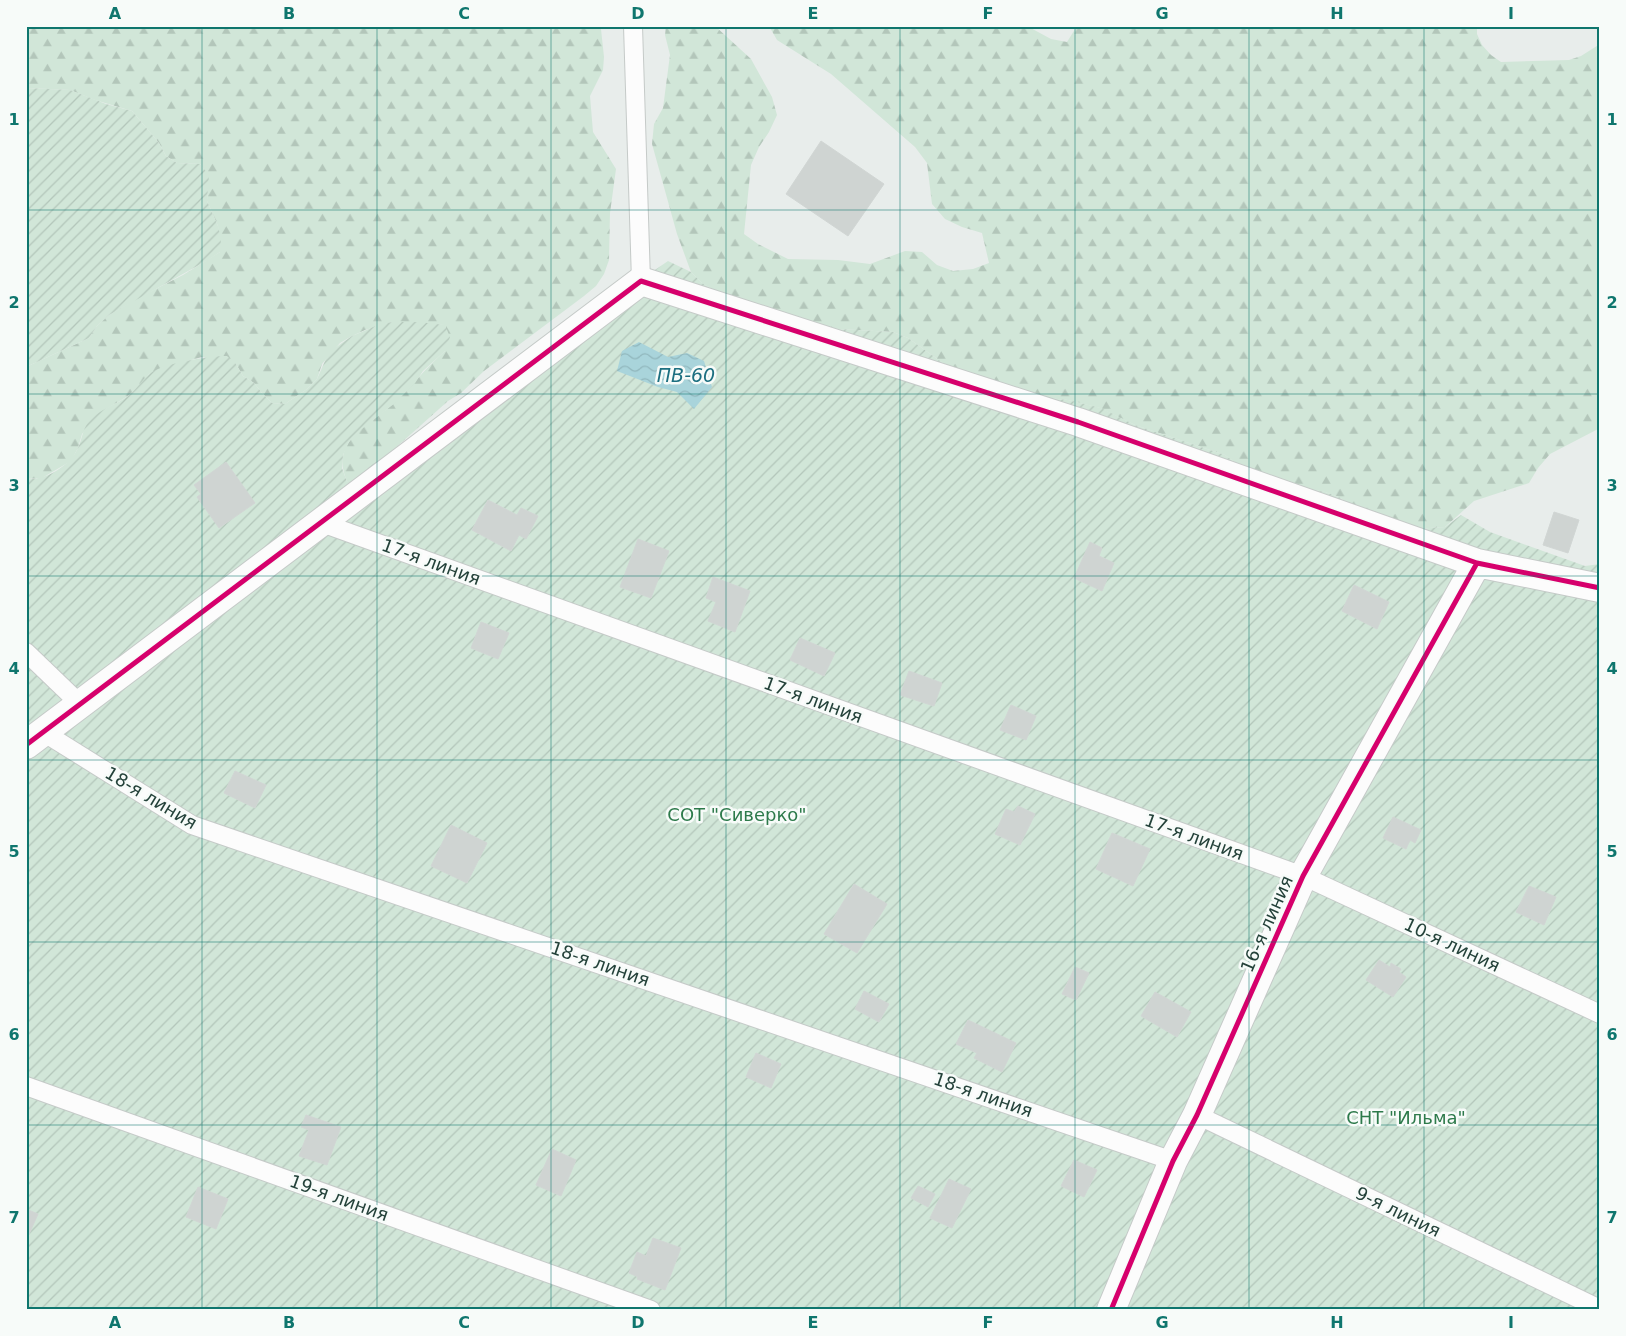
<svg xmlns="http://www.w3.org/2000/svg" width="1626" height="1336" viewBox="0 0 1626 1336" font-family="'DejaVu Sans',sans-serif">
<defs>
<pattern id="forest-firs" width="22" height="20" patternUnits="userSpaceOnUse" patternTransform="scale(1.25)"><rect width="22" height="20" fill="#d1e6d8"/><path d="M5 1l3.5 6h-7zM16 11l3.5 6h-7z" fill="#b3c6ba"/></pattern>
<pattern id="garden-furrows" width="10" height="10" patternUnits="userSpaceOnUse" patternTransform="scale(1.25)"><rect width="10" height="10" fill="#d1e6d8"/><path d="M-1 1l2-2M0 10L10 0M9 11l2-2" fill="none" stroke="#b3c6ba"/></pattern>
<pattern id="water-waves" width="16" height="10" patternUnits="userSpaceOnUse" patternTransform="scale(1.25)"><rect width="16" height="10" fill="#a9d4db"/><path d="M0 5q4-4 8 0t8 0" fill="none" stroke="#91b7bd"/></pattern>
</defs>
<rect width="100%" height="100%" fill="#e8edeb"/>
<!-- forest -->
<path fill="url(#forest-firs)" d="M26 26H603L601 29 604 57 603 70 590 96 593 132 616 169 610 213 609 260 604 274 596 286 584 296 484 371 461 393 448 401 373 468 347 482C344 473 341 465 343 456 349 430 379 418 396 401 413 384 427 367 445 351L444 325 392 322 365 330 352 336 340 343 322 364 317 379 307 389 285 404 272 403 262 393 254 383 243 376 236 364 202 357 162 368 149 374 139 386 128 396 103 411 82 434 78 448 71 461 42 478 26 479V367L89 338 97 326 109 315 138 298 183 275 220 252 218 226 207 201 208 175 200 164 177 163 166 156 159 143 132 111 95 100 70 90 26 88Z
M666 26H715L751 59 772 97 777 115 769 132 759 147 751 165 744 234 758 244 788 259 838 260 870 264 905 251 922 252 937 265 953 271 973 269 989 263 982 233 962 227 945 219 932 204 927 163 915 147 831 74 777 40 769 26H1027L1051 39 1067 42 1077 26H1477V34L1482 45 1491 55 1501 62 1569 60 1581 56 1600 44V428L1550 454 1538 468 1529 483 1474 501 1445 527 1415 529 1353 507 1339 497 1325 492 1308 489 1240 466 1225 455 1135 425 1100 408 1068 400 1035 397 950 368 908 338 893 332 838 329 766 313 717 292 702 283 691 272 677 234 652 144 654 124 663 108 670 55 665 35Z"/>
<!-- garden -->
<path fill="url(#garden-furrows)" d="M26 88 70 90 106 104 132 111 159 143 166 156 177 163 200 164 209 175 207 201 218 226 221 239 220 252 208 260 109 315 97 326 89 338 26 367Z
M668 261 691 272 702 283 717 292 766 313 838 329 893 332 908 338 950 368 1035 397 1068 400 1101 408 1135 425 1225 455 1240 466 1308 489 1325 492 1339 497 1353 507 1370 508 1400 527 1415 529 1445 527 1461 515 1490 532 1585 566 1600 564V1310H26V479C45 481 69 466 77 450 82 441 82 430 89 421 97 411 117 404 128 396 136 390 141 381 149 374 163 363 209 356 227 356L236 364 243 376 254 383 262 393 272 403 285 404 307 389 317 379 329 352 352 336 378 325 392 322H418L445 325 450 337 445 351 423 371 415 383 395 403 358 432 349 442 343 455 342 468 347 482Z"/>
<!-- water -->
<path fill="url(#water-waves)" d="M639 342 668 357 687 353 704 361 712 387 694 409 677 392 658 387 617 371 622 351Z"/>
<!-- building -->
<path fill="#cfd4d2" stroke="#d1d6d4" d="M821 141 884 184 848 236 786 194Z
M226 462 255 503 219 528 197 497 201 494 194 485Z
M488 500 517 515 521 508 538 516 526 539 519 535 511 551 472 530Z
M1554 512 1579 520 1568 553 1543 545Z
M638 539 669 551 651 598 620 587Z
M1090 542 1102 548 1099 556 1114 563 1102 591 1074 578Z
M713 577 750 591 735 632 708 621 716 602 706 598Z
M1354 585 1389 602 1377 629 1342 611Z
M481 622 509 633 498 659 471 648Z
M800 638 835 653 824 676 790 660Z
M909 671 942 683 934 706 900 695Z
M1011 705 1036 716 1026 740 1000 730Z
M235 771 266 785 255 808 224 793Z
M1018 806 1035 814 1020 845 995 834 1006 809 1014 812Z
M1393 817 1421 830 1415 843 1410 840 1406 849 1383 838Z
M451 825 487 843 467 883 431 866Z
M1112 833 1150 849 1133 886 1096 869Z
M854 884 887 904 857 953 824 934Z
M1529 886 1556 897 1544 925 1516 912Z
M1379 960 1390 967 1391 963 1401 969 1399 972 1406 977 1393 997 1366 980Z
M1075 967 1089 973 1076 1000 1062 994Z
M864 991 889 1004 879 1022 855 1009Z
M1155 992 1191 1012 1177 1037 1141 1016Z
M968 1020 1016 1043 1002 1072 974 1058 977 1053 956 1044Z
M756 1053 781 1064 771 1088 746 1077Z
M306 1115 341 1127 327 1165 299 1156 309 1130 301 1127Z
M552 1149 576 1160 561 1196 536 1185Z
M1074 1160 1097 1170 1084 1197 1061 1186Z
M949 1179 971 1189 952 1228 930 1218Z
M918 1186 935 1194 928 1207 911 1198Z
M198 1187 228 1199 216 1229 186 1217Z
M26 1209 38 1214 26 1241Z
M653 1238 681 1248 665 1290 637 1279 638 1277 629 1273 637 1252 646 1256Z"/>
<g fill="none" stroke-linecap="round" stroke-linejoin="round">
<!-- lane casing -->
<g stroke="#c5cac8" stroke-width="20">
<path id="lane" d="M633 26 641 281
M322 523 1303 876 1600 1014
M26 652 80 704
M43 732 192 825 1173 1161
M26 1086 651 1310
M1197 1115 1600 1309"/>
</g>
<!-- street casing -->
<g stroke="#c5cac8" stroke-width="30">
<path id="street" d="M26 745 641 281 1078 422 1477 563 1600 588
M1111 1310 1173 1161 1197 1115 1303 876 1477 563"/>
</g>
<!-- lane -->
<use href="#lane" stroke="#fcfcfc" stroke-width="18"/>
<!-- street -->
<use href="#street" stroke="#fcfcfc" stroke-width="28"/>
<!-- cycleway casing -->
<g stroke="#f7fbf9" stroke-width="8">
<path id="cycleway" d="M26 745 641 281 1078 422 1477 563 1600 588
M1111 1310 1173 1161 1197 1115 1303 876 1477 563"/>
</g>
<!-- cycleway -->
<use href="#cycleway" stroke="#d6006c" stroke-width="5"/>
</g>
<!-- grid -->
<path fill="none" stroke="#0f766e" stroke-width="1" stroke-opacity="0.55" d="M202 26V1310M377 26V1310M551 26V1310M726 26V1310M900 26V1310M1075 26V1310M1249 26V1310M1424 26V1310M26 210H1600M26 394H1600M26 576H1600M26 760H1600M26 942H1600M26 1125H1600"/>
<g text-anchor="middle" stroke-width="5" stroke-linejoin="round" paint-order="stroke">
<!-- street labels -->
<g font-size="18" fill="#24423a" stroke="#f7fbf9">
<text transform="translate(431 562) rotate(20)" y="6">17-я линия</text>
<text transform="translate(813 700) rotate(20)" y="6">17-я линия</text>
<text transform="translate(151 798) rotate(31)" y="6">18-я линия</text>
<text transform="translate(1194 837) rotate(20)" y="6">17-я линия</text>
<text transform="translate(1267 924) rotate(-66)" y="6">16-я линия</text>
<text transform="translate(1452 945) rotate(25)" y="6">10-я линия</text>
<text transform="translate(600 964) rotate(19)" y="6">18-я линия</text>
<text transform="translate(983 1095) rotate(19)" y="6">18-я линия</text>
<text transform="translate(339 1198) rotate(20)" y="6">19-я линия</text>
<text transform="translate(1398 1212) rotate(26)" y="6">9-я линия</text>
</g>
<!-- park labels -->
<g font-size="18" fill="#2d7a4b" stroke="#f7fbf9">
<text x="737" y="821">СОТ "Сиверко"</text>
<text x="1406" y="1124">СНТ "Ильма"</text>
</g>
<!-- water labels -->
<g font-size="19" font-style="italic" fill="#1c6f80" stroke="#f7fbf9">
<text x="686" y="382">ПВ-60</text>
</g>
</g>
<!-- border -->
<rect width="1626" height="1336" fill="none" stroke="#f7fbf9" stroke-width="55"/>
<rect x="28" y="28" width="1570" height="1280" fill="none" stroke="#0f766e" stroke-width="2"/>
<g font-size="16" text-anchor="middle" font-weight="bold" fill="#0f766e">
<text x="115" y="19">A</text>
<text x="289" y="19">B</text>
<text x="464" y="19">C</text>
<text x="638" y="19">D</text>
<text x="813" y="19">E</text>
<text x="988" y="19">F</text>
<text x="1162" y="19">G</text>
<text x="1337" y="19">H</text>
<text x="1511" y="19">I</text>
<text x="14" y="125">1</text>
<text x="1612" y="125">1</text>
<text x="14" y="308">2</text>
<text x="1612" y="308">2</text>
<text x="14" y="491">3</text>
<text x="1612" y="491">3</text>
<text x="14" y="674">4</text>
<text x="1612" y="674">4</text>
<text x="14" y="857">5</text>
<text x="1612" y="857">5</text>
<text x="14" y="1040">6</text>
<text x="1612" y="1040">6</text>
<text x="14" y="1223">7</text>
<text x="1612" y="1223">7</text>
<text x="115" y="1328">A</text>
<text x="289" y="1328">B</text>
<text x="464" y="1328">C</text>
<text x="638" y="1328">D</text>
<text x="813" y="1328">E</text>
<text x="988" y="1328">F</text>
<text x="1162" y="1328">G</text>
<text x="1337" y="1328">H</text>
<text x="1511" y="1328">I</text>
</g>
</svg>
